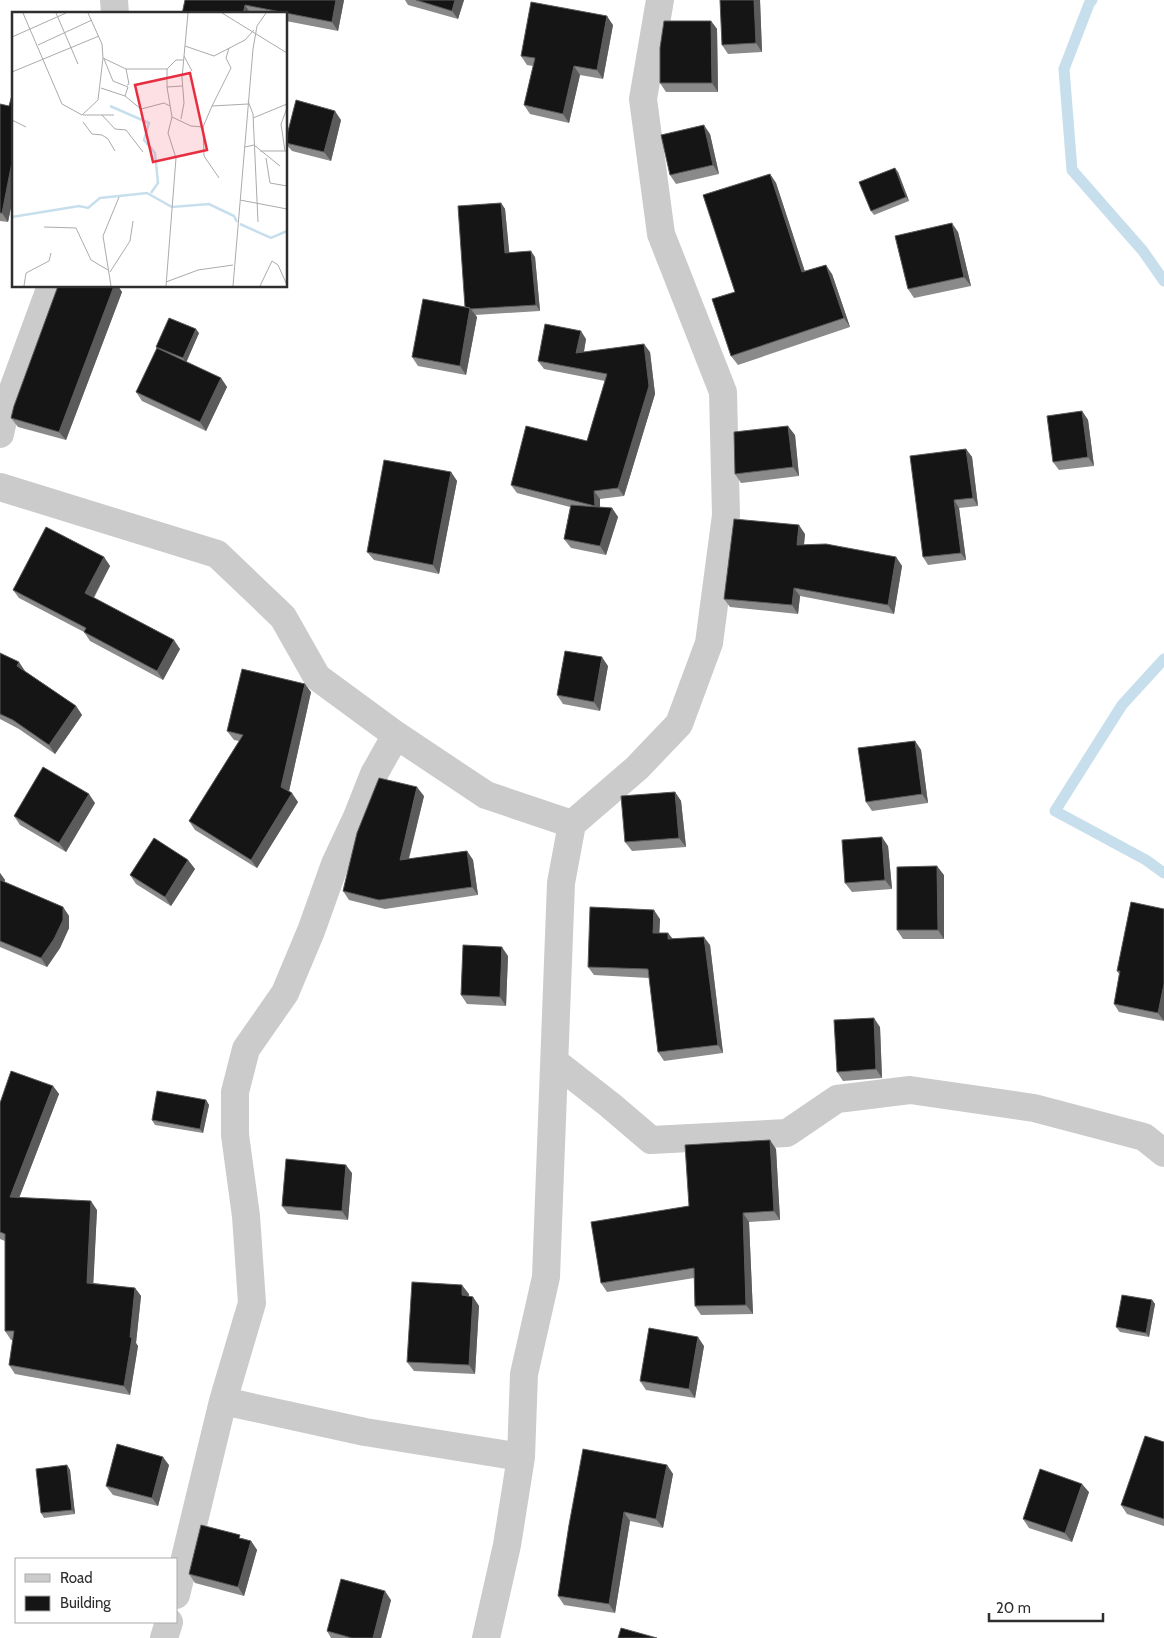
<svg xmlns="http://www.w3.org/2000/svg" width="1164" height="1638" viewBox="0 0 1164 1638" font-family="Cabin,sans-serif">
<rect width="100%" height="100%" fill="#fff"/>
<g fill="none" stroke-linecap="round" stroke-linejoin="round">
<!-- stream -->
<path stroke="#c7dfec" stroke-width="11" d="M1092 0 1089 4 1064 69 1072 170 1143 251 1164 281
M1164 659 1122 705 1055 811 1146 860 1164 873"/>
<!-- street -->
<path stroke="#cbcbcb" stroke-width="28" d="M114 0 115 14
M0 434 5 411 51 286
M0 487 217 554 283 617 317 677 396 735 486 795 572 824
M555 1062 610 1105 651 1140 787 1133 837 1099 910 1090 1034 1108 1144 1137 1164 1153
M223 1401 365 1432 521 1457 524 1374 546 1277 561 883 572 824 637 768 679 724 709 643 726 515 723 392 661 234 643 99 660 0
M176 1595 223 1401 252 1303 246 1216 235 1135V1092L246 1049 285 993 311 931 335 864 357 817 374 774 396 735
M164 1638 169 1622
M486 1638 507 1545 521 1457"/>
</g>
<!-- wall -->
<path fill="#8a8a8a" d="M185 0H344L338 31 286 21V14H182Z
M405 0H464L458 19 408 5Z
M760 0 762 52 728 54 722 45Z
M711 21 717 29 718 92H666L660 83Z
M613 25 603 79 580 75 569 123 530 114 524 105 533 66 527 65 521 56Z
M14 88V193L8 222 0 221V104L9 106Z
M341 120 331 161 292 151 286 144V139Z
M710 134 719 174 676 184 670 175Z
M898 172 909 201 874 215 871 211Z
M770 174 776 183 805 272 832 274 850 327 738 365 731 356 735 292Z
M501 203 505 209 509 253 535 257 540 311 475 315 477 317 466 375 418 366 412 357 465 307Z
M958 232 971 286 914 298 908 289Z
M58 286H118L122 292 66 440 18 427 11 418Z
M199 333 186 362 221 378 227 387 206 431 142 401 136 392 157 348 156 347Z
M586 339 584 352H650L655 394 624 496 600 499V507L612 508 618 517 606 555 571 548 564 539 570 507 517 493 511 485 587 441 605 381 544 369 538 361Z
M1082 411 1088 420 1094 466 1059 470 1053 462Z
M795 435 799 476 741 483 735 474Z
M966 449 972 457 978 506 959 508 966 560 928 565 923 557Z
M451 472 457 481 439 574 374 560 367 552Z
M805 534 804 545 896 557 902 566 894 614 800 596 798 614 730 607 724 599Z
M104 557 110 566 94 598 180 649 163 680 90 641 84 632 19 598 13 590Z
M0 653 25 671 76 706 82 715 55 754 19 729 0 719Z
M608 666 600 711 563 704 557 695Z
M311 692 289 791 298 802 257 868 195 830 189 821 239 741 234 740 227 731Z
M915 741 921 750 928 803 872 811 866 802Z
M675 792 681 801 686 847 632 851 625 842Z
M424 796 409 859 467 851 473 860 478 895 385 909 349 900 343 891Z
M95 803 66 852 20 825 14 816Z
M888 846 892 889 852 892 845 883Z
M188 860 195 869 171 906 136 884 130 875Z
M0 873 5 880V882L63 907 69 916V928L60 948 47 967 0 947Z
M944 875V939H903L897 930Z
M1131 902 1164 1021 1119 1012 1114 1004 1119 974 1117 971Z
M660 919 659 933H668L673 939 710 945 723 1053 664 1061 658 1052 649 978 594 975 588 967Z
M508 956 506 1006 467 1004 461 995Z
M880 1027 882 1078 843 1081 837 1072Z
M53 1086 59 1094 19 1198 97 1210 93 1283 135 1288 141 1296 136 1343 138 1346 130 1395 15 1374 9 1365 13 1340H11L5 1331V1241L0 1239V1103Z
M206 1100 209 1105 203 1133 155 1125 152 1120Z
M776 1149 780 1220 749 1222 753 1314 701 1315 695 1306 694 1278 607 1292 601 1283 689 1206Z
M352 1173 348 1220 288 1214 282 1206Z
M469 1294V1296L473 1297 479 1306 475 1374 414 1371 407 1362Z
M1152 1300 1155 1304 1149 1337 1120 1332 1116 1327Z
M704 1346 695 1398 646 1390 640 1381Z
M1164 1442V1526L1127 1514 1121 1505Z
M67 1465 70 1470 75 1514 44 1518 41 1513Z
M169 1465 158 1506 113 1495 106 1486Z
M667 1465 673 1474 663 1528 630 1521 615 1613 564 1605 558 1596 569 1525Z
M1089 1492 1072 1542 1029 1528 1023 1519Z
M242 1538 251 1541 257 1550 244 1596 195 1583 189 1574Z
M391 1600 381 1638H331L327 1631Z"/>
<!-- shaded-wall -->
<path fill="#5b5b5b" d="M336 0H344L338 31 332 22Z
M455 0H464L458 19 452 11Z
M754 0H760L762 52 756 43Z
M245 5 251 14H243Z
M607 16 613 25 603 79 597 70Z
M711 21 717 29 718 92 712 83Z
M574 66 580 75 569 123 563 114Z
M335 111 341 120 331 161 324 152Z
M704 125 710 134 719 174 713 165Z
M14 152V193L8 222 2 213Z
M895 168 898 172 909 201 906 197Z
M770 174 776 183 808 281 802 272Z
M501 203 505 209 510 259 505 253Z
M952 223 958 232 971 286 964 277Z
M531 251 535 257 540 311 536 305Z
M826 265 832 274 850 327 844 318Z
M114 286H118L122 292 66 440 59 432Z
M470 308 477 317 466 375 460 366Z
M196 329 199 333 186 363 183 358Z
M581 331 586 339 582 362 576 353Z
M644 344 650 352 655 394 624 496 618 488Z
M221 378 227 387 206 431 200 422Z
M1082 411 1088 420 1094 466 1088 457Z
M788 426 795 435 799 476 793 467Z
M966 449 972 457 978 506 973 498Z
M451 472 457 481 439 574 433 565Z
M594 491 600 499V514L595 506Z
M954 500 959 508 966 560 961 553Z
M612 508 618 517 606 555 600 546Z
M799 525 805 534 803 554 797 545Z
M104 557 110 566 91 602 85 593Z
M896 557 902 566 894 614 888 605Z
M794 588 800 596 798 614 792 605Z
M174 640 180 649 163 680 157 671Z
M602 657 608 666 600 711 594 702Z
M19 662 25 671 23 675 17 666Z
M305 684 311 692 288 796 281 787Z
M76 706 82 715 55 754 49 745Z
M915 741 921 750 928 803 922 794Z
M417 787 424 796 406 869 400 860Z
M675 792 681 801 686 847 679 838Z
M292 793 298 802 257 868 251 860Z
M89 794 95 803 66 852 59 843Z
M882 837 888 846 892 889 885 880Z
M467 851 473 860 478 895 472 887Z
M188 860 195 869 171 906 165 897Z
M937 866 944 875V939L938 930Z
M0 873 5 880 2 887 0 884Z
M63 907 69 916V928L60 948 47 967 41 958Z
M654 910 660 919 659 941 653 933Z
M668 933 674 941 668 939Z
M704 937 710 945 723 1053 718 1045Z
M502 947 508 956 506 1006 500 997Z
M1164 984V1021L1158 1013Z
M874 1018 880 1027 882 1078 876 1069Z
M53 1086 59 1094 16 1206 10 1197Z
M206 1100 209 1105 203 1133 200 1129Z
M770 1140 776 1149 780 1220 774 1211Z
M346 1165 352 1173 348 1220 342 1211Z
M91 1201 97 1210 93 1291 87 1283Z
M743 1213 749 1222 753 1314 746 1305Z
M462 1285 469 1294V1304L462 1295Z
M135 1288 141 1296 136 1343 138 1346 130 1395 124 1386Z
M473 1297 479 1306 475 1374 469 1365Z
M1152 1300 1155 1304 1149 1337 1146 1333Z
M698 1337 704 1346 695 1398 689 1389Z
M163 1457 169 1465 158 1506 152 1498Z
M67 1465 70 1470 75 1514 72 1510Z
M667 1465 673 1474 663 1528 656 1519Z
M1082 1484 1089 1492 1072 1542 1065 1533Z
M624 1512 630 1521 615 1613 609 1604Z
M251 1541 257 1550 244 1596 238 1587Z
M385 1591 391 1600 381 1638H373Z"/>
<!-- building -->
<path fill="#151515" stroke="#5b5b5b" d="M185 0H336L332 22 245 5 243 14H182Z
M416 0H455L452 11Z
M720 0H754L756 43 722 45Z
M531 2 607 16 597 70 574 66 563 114 524 105 535 58 521 56Z
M664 21H711L712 83H660V48Z
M14 88V152L2 213H0V104L9 106Z
M296 100 335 111 324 152 286 143V139Z
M704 125 713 165 670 175 661 135Z
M895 168 906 197 871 211 859 182Z
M770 174 802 272 826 265 844 318 731 356 712 299 735 292 703 195Z
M501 203 505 253 531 251 536 305 470 309V308L465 307 458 206Z
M952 223 964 277 908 289 895 236Z
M58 286H114L59 432 11 418 14 406Z
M423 299 470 308 460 366 412 357Z
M169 318 196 329 183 358 156 347Z
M545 324 581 331 576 353 644 344 649 386 618 488 594 491 595 506 511 485 526 426 587 441 607 374 538 361Z
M157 348 221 378 200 422 136 392Z
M1082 411 1088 457 1053 462 1047 416Z
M788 426 793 467 735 474 734 432Z
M966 449 973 498 954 500 961 553 923 557 910 456Z
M384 460 451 472 433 565 367 552Z
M571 505 612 508 600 546 564 539Z
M734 519 799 525 797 545 826 544 896 557 888 605 794 588 792 605 724 599Z
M46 527 104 557 85 593 174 640 157 671 84 632 86 628 13 590Z
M565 651 602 657 594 702 557 695Z
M0 653 19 662 17 666 76 706 49 745 13 720 0 714Z
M242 669 305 684 281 787 292 793 251 860 189 821 243 735 227 731Z
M915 741 922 794 866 802 858 748Z
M43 767 89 794 59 843 14 816Z
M379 778 417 787 400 860 467 851 472 887 379 900 343 891 357 833Z
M675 792 679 838 625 842 621 796Z
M882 837 885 880 845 883 842 840Z
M154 838 188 860 165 897 130 875Z
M937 866 938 930H897V867Z
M0 880 63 907V920L54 939 41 958 0 941Z
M1131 902 1164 909V984L1158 1013 1114 1004 1120 971H1117Z
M590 907 654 910 653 933H668V939L704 937 718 1045 658 1052 648 969 588 967Z
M463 945 502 947 500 997 461 995Z
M874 1018 876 1069 837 1072 834 1020Z
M11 1071 53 1086 10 1197 91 1201 87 1283 135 1288 130 1337 132 1338 124 1386 9 1365 14 1331H5V1234L0 1232V1103Z
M157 1091 206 1100 200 1129 152 1120Z
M770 1140 774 1211 743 1213 746 1305 695 1306 694 1268 601 1283 591 1222 689 1206 685 1145Z
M286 1159 346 1165 342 1211 282 1206Z
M412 1282 462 1285V1295L473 1297 469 1365 407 1362Z
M1122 1295 1152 1300 1146 1333 1116 1327Z
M649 1328 698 1337 689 1389 640 1381Z
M1145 1436 1164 1442V1519L1121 1505Z
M117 1444 163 1457 152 1498 106 1486Z
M583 1449 667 1465 656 1519 624 1512 609 1604 558 1596 569 1525Z
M67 1465 72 1510 41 1513 36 1469Z
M1040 1469 1082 1484 1065 1533 1023 1519Z
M201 1525 240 1535 239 1538 251 1541 238 1587 189 1574Z
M341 1579 385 1591 373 1638H352L327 1631Z
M621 1628 657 1638H618Z"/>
<!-- overview -->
<g transform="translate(12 12)">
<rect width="275" height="275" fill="#fff"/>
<path fill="none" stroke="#c7dfec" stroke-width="2.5" d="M98 94 137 111 132 128 143 141 146 171 139 181M0 205 67 194 76 196 88 186 135 181 160 195 197 192 222 204 225 210M228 212 259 226 275 219"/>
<path fill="none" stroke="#ababab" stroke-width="1" d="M11 1 50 92 70 103 86 88 91 46 90 32 76 1M44 1 66 52M210 1 275 41M0 25 54 1M26 33 80 8M173 34 202 44 233 28 242 18M172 44 180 59M91 46 114 57H155L164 48H171M92 47 101 69 116 75 113 84M114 57 117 72 115 73M155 57V75M0 60 87 24M89 76 113 84 129 97 152 91 158 94M236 89 241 102 246 210M200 94 219 56 214 46 217 36M71 103H102M90 103 103 117 114 118 131 140M160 105 179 114 191 115 192 144 207 166M241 106 275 92M169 107 172 91 170 66 176 1M0 108 14 115M71 110 80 122 90 123 96 127 103 139M191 115 200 94 236 92M233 135 242 133 268 154M248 139H274M273 139 269 112 275 96M254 146 258 171 275 174M228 188 275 197M32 215 64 216 79 248 96 258M98 260 118 229 121 209M154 270 186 258 221 253M12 274 14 261 37 249 39 241M99 274 91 224 107 185M154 274 164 146 156 121 160 105 155 75 170 74M221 274 241 37 245 14 254 1M248 274 260 249 266 253 275 273"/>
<path fill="#e82d40" fill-opacity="0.15" stroke="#e82d40" stroke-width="2.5" d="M178 61 195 138 141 150 123 73Z"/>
<rect width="275" height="275" fill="none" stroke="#2e2e2e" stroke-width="2.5"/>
</g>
<!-- legend -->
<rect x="15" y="1558" width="162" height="65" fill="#ffffff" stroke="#ababab"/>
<rect x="25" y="1574" width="25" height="8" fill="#cbcbcb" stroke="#ababab"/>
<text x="60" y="1583" font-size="15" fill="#2e2e2e">Road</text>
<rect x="25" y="1596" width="25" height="15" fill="#151515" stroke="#ababab"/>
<text x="60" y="1608" font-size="15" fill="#2e2e2e">Building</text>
<!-- scale -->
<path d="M989 1613v8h114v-8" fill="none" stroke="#2e2e2e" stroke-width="2.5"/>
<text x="996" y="1613" font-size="15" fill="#2e2e2e" stroke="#ffffff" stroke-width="4" paint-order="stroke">20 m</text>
</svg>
